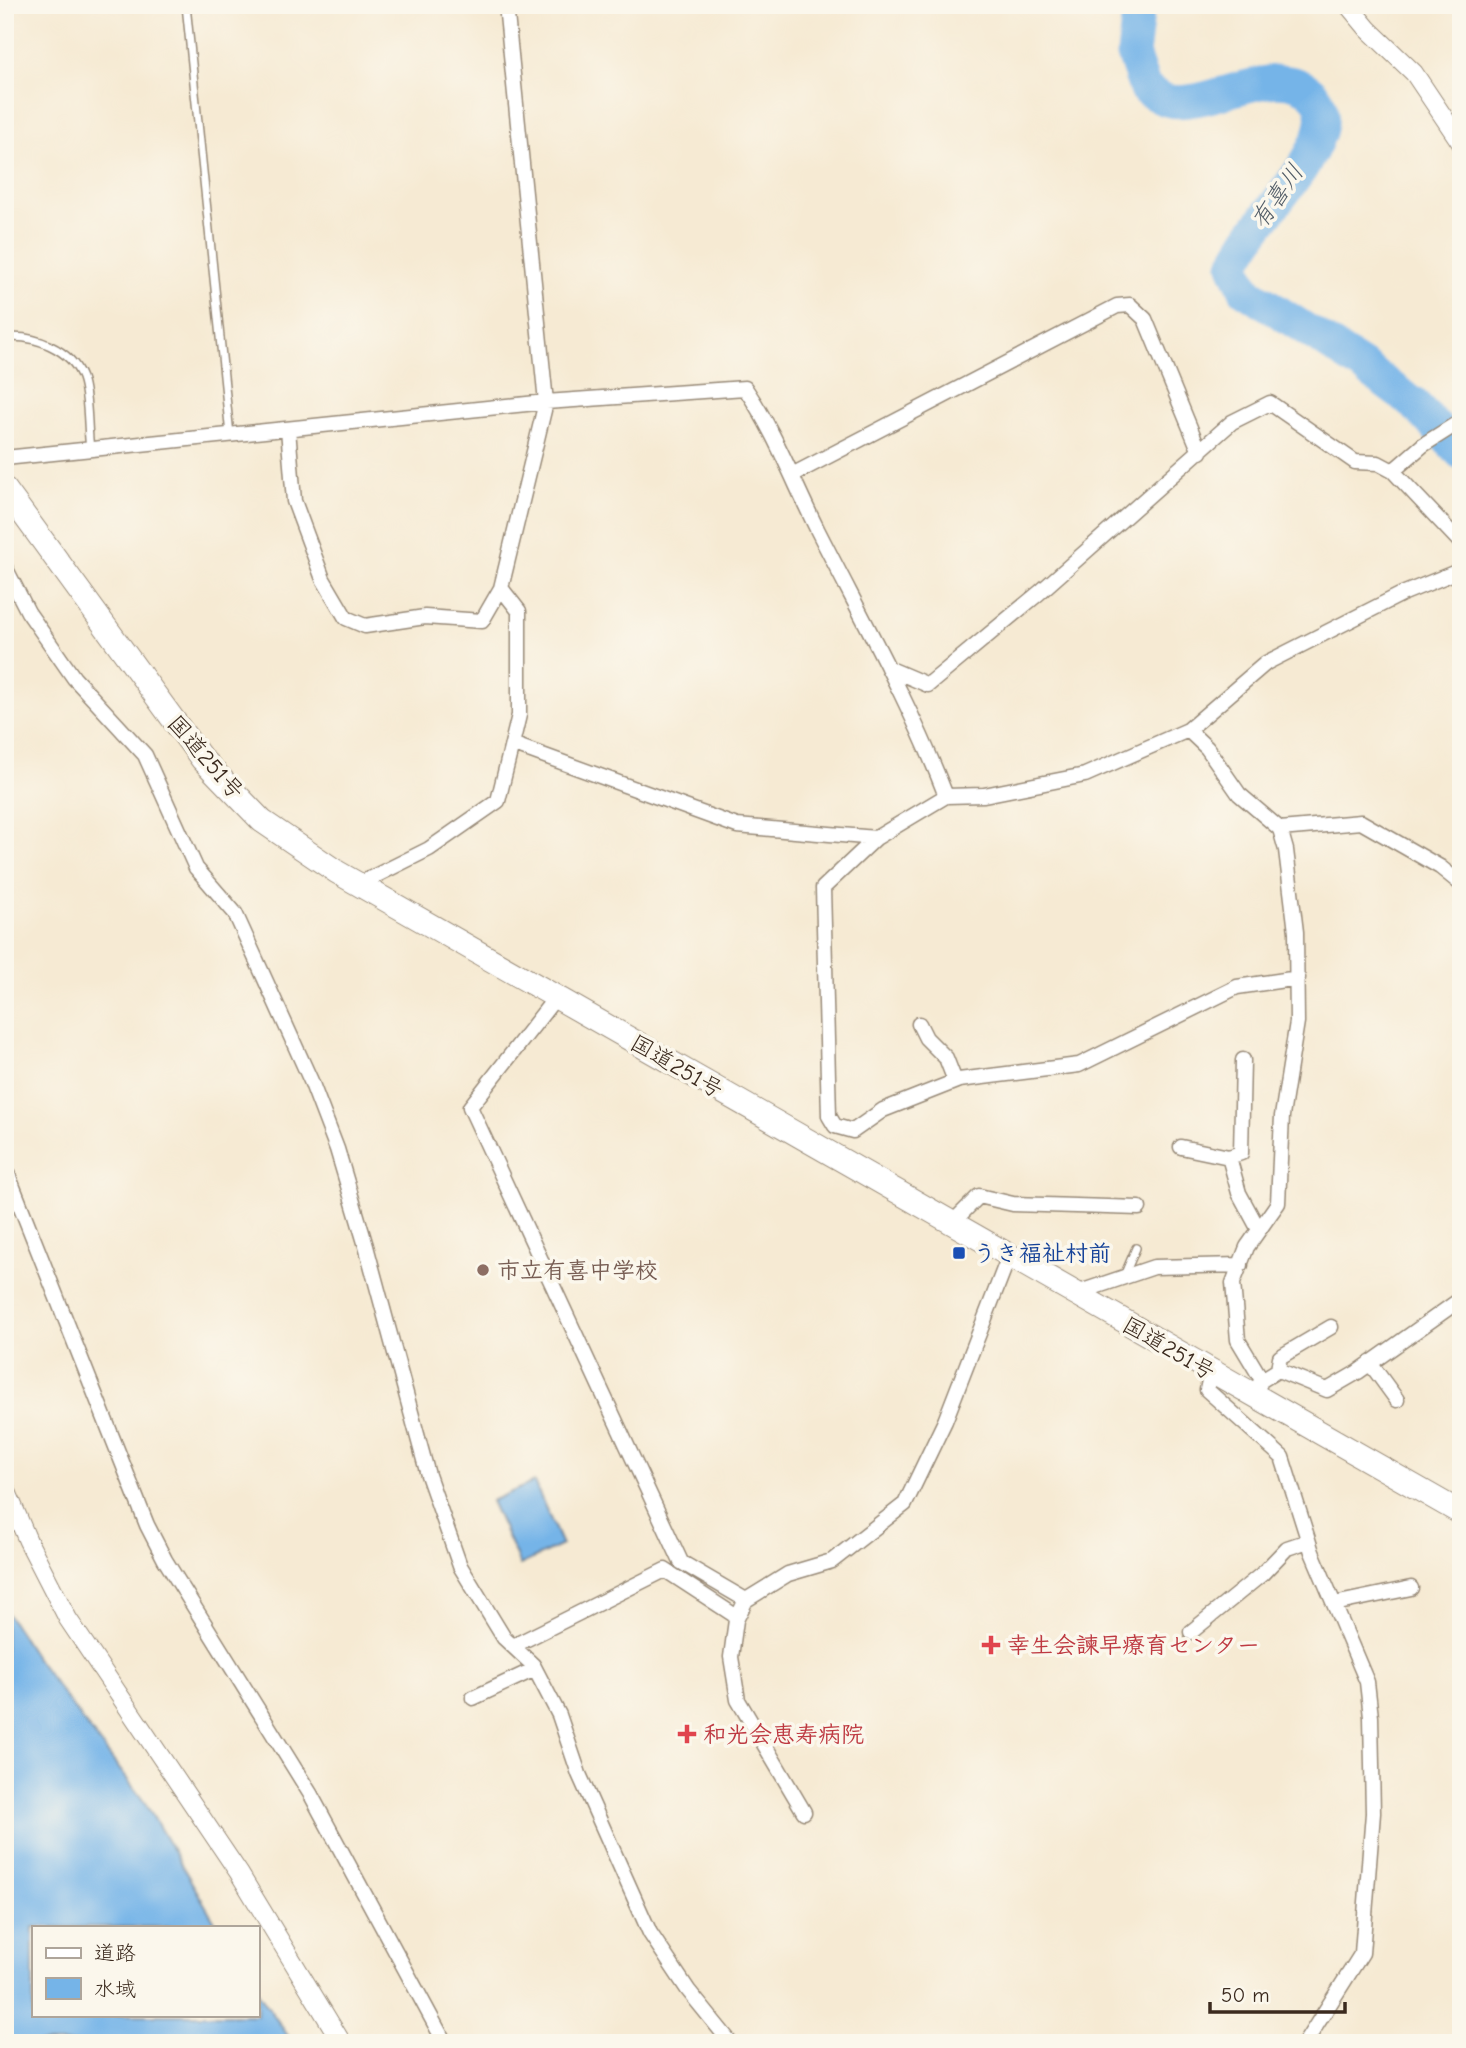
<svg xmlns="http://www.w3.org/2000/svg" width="1466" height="2048" viewBox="0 0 1466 2048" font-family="'Comic Neue','Klee One',sans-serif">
<rect width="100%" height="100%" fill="#fbf7ec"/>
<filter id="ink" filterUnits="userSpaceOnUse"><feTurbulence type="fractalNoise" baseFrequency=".0143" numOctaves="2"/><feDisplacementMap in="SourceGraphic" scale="14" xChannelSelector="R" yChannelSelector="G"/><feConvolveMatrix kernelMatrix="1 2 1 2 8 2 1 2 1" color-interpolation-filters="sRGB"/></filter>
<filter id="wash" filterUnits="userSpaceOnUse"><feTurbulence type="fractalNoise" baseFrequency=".00686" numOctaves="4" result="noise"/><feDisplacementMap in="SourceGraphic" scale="28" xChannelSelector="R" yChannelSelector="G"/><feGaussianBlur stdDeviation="1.57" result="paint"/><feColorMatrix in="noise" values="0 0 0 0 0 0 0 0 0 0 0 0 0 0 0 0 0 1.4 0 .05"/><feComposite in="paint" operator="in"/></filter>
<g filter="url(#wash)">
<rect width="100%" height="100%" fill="#f6ead3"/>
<!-- water -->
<path fill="#75b4e8" stroke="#586f83" stroke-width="2" d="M534 1482 562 1545 520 1565 491 1501Z
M5 1610 35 1657 145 1803 218 1927H33V2015H257V1991L293 2043H5Z"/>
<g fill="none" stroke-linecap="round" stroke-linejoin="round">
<!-- river -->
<path stroke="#75b4e8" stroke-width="33" d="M1139 5 1133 54 1145 89C1152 93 1162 100 1170 101 1213 108 1279 58 1314 95 1324 106 1324 121 1319 135 1302 182 1256 218 1234 265L1245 290 1364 367 1414 404 1461 453"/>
</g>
</g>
<g filter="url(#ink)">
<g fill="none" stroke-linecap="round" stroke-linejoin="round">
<!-- service casing -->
<g stroke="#988a78" stroke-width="10">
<path id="service" d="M186 5 230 435
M5 338C33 334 71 349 82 378 89 398 87 427 90 449
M1124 1276 1136 1248"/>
</g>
<!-- minor casing -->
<g stroke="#988a78" stroke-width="17">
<path id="minor" d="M288 429 294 501 323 579 346 618 365 626 425 617 482 621 501 588 546 402 506 5
M5 458 546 402 745 388C775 432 794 483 818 531 862 618 911 705 946 796L984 795 1085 775 1188 730 1207 748 1239 794 1280 829 1286 850 1296 932 1297 1022 1282 1116 1278 1203 1247 1247 1233 1283 1238 1340 1262 1380
M1393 471 1423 445 1461 421
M792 475 1117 306 1130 305 1145 319 1200 452
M5 567 28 612 74 678 145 755 196 868 235 913 311 1081 337 1149 366 1246 428 1475 460 1566 504 1638 533 1665 559 1715 579 1774 650 1933 688 1990 731 2043
M501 588 519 611V715L512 744 737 826 876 838 946 796
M888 668 928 685 1039 593 1232 422 1270 403 1355 462 1378 463 1393 471 1461 543
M1188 730 1266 663 1402 594 1461 570
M1280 829 1361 822 1440 867 1461 884
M876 838 823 888 829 1116 835 1126 853 1131 883 1110 959 1080 1079 1065 1237 987 1298 978
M359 884 429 849 498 801 512 744
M556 997 470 1107 681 1562 746 1600
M919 1024 926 1038 946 1058 955 1081
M1243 1060 1241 1153 1229 1157 1239 1193 1259 1230
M1181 1147 1229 1157
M5 1167 147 1525 165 1560 311 1795 445 2043
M952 1223 979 1196 1013 1204 1139 1208
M1074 1294 1154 1267 1241 1265
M1370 1363 1397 1400
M1278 1370 1280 1357 1331 1327
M1211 1372 1207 1390 1282 1457 1312 1552 1367 1682 1371 1717 1373 1813 1362 1953 1305 2043
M1257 1388 1262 1380 1278 1370 1327 1390 1358 1372 1461 1299
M1334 1604 1411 1588
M1191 1632 1262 1574 1287 1548 1308 1541
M513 1646 665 1570 737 1617
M473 1698 535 1669
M804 1812 738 1700 731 1657 736 1620 746 1600 788 1574 832 1561 905 1504 945 1421 1009 1256"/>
</g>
<!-- tertiary casing -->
<g stroke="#988a78" stroke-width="20">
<path id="tertiary" d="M1348 5 1368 29 1414 73 1461 143
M5 1487 28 1541 68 1619 239 1873 342 2043"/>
</g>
<!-- trunk casing -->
<g stroke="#988a78" stroke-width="25">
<path id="trunk" d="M5 489 202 759 262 821 337 872 1461 1513"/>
</g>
<!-- service -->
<use href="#service" stroke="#fff" stroke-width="7"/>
<!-- minor -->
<use href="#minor" stroke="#fff" stroke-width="14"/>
<!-- tertiary -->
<use href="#tertiary" stroke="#fff" stroke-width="18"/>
<!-- trunk -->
<use href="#trunk" stroke="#fff" stroke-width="23"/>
</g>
</g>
<!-- markers -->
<rect fill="#1a4fb4" stroke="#fbf7ec" stroke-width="2.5" x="952" y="1246" width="14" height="14" rx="3.5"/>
<circle fill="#8d6e63" stroke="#fbf7ec" stroke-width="2.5" cx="483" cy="1270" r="7"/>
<g fill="#e0444e" stroke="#fbf7ec" stroke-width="2.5">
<path d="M987.5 1634.5h7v7h7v7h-7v7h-7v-7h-7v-7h7z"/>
<path d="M683.5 1723.5h7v7h7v7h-7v7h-7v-7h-7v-7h7z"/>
</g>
<g text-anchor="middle" stroke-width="7" stroke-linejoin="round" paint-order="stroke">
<!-- street labels -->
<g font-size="23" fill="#3b2a1e" stroke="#fbf7ec">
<text transform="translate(206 757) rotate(49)" y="8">国道251号</text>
<text transform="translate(677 1066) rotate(30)" y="8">国道251号</text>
<text transform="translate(1169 1348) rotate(30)" y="8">国道251号</text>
</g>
<!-- transit labels -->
<g font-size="23" font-weight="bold" fill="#164399" stroke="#fbf7ec" text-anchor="start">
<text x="973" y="1261">うき福祉村前</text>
</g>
<!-- education labels -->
<g font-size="23" font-weight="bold" fill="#785e54" stroke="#fbf7ec" text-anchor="start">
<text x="497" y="1278">市立有喜中学校</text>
</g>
<!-- health labels -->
<g font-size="23" font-weight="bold" fill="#be3a42" stroke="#fbf7ec" text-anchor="start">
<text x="1007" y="1653">幸生会諫早療育センター</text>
<text x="703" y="1742">和光会恵寿病院</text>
</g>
<!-- water labels -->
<g font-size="24" font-style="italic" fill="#4f5a65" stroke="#fbf7ec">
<text transform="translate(1277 196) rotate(-55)" y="8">有喜川</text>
</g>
</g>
<!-- margin -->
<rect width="1466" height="2048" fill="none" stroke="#fbf7ec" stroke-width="28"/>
<!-- legend -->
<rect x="32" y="1926" width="228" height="91" fill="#fbf7ec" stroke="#aea59a" stroke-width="2"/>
<rect x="46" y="1948" width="35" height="10" fill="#ffffff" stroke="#aea59a" stroke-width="2"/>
<text x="94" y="1960" font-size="21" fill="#3b2a1e">道路</text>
<rect x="46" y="1978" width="35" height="21" fill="#75b4e8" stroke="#aea59a" stroke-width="2"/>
<text x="94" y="1996" font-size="21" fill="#3b2a1e">水域</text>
<!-- scale -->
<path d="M1210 2002v10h135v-10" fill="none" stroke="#3b2a1e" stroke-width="3.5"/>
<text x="1221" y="2002" font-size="21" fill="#3b2a1e" stroke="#fbf7ec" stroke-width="5" paint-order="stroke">50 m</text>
</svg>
